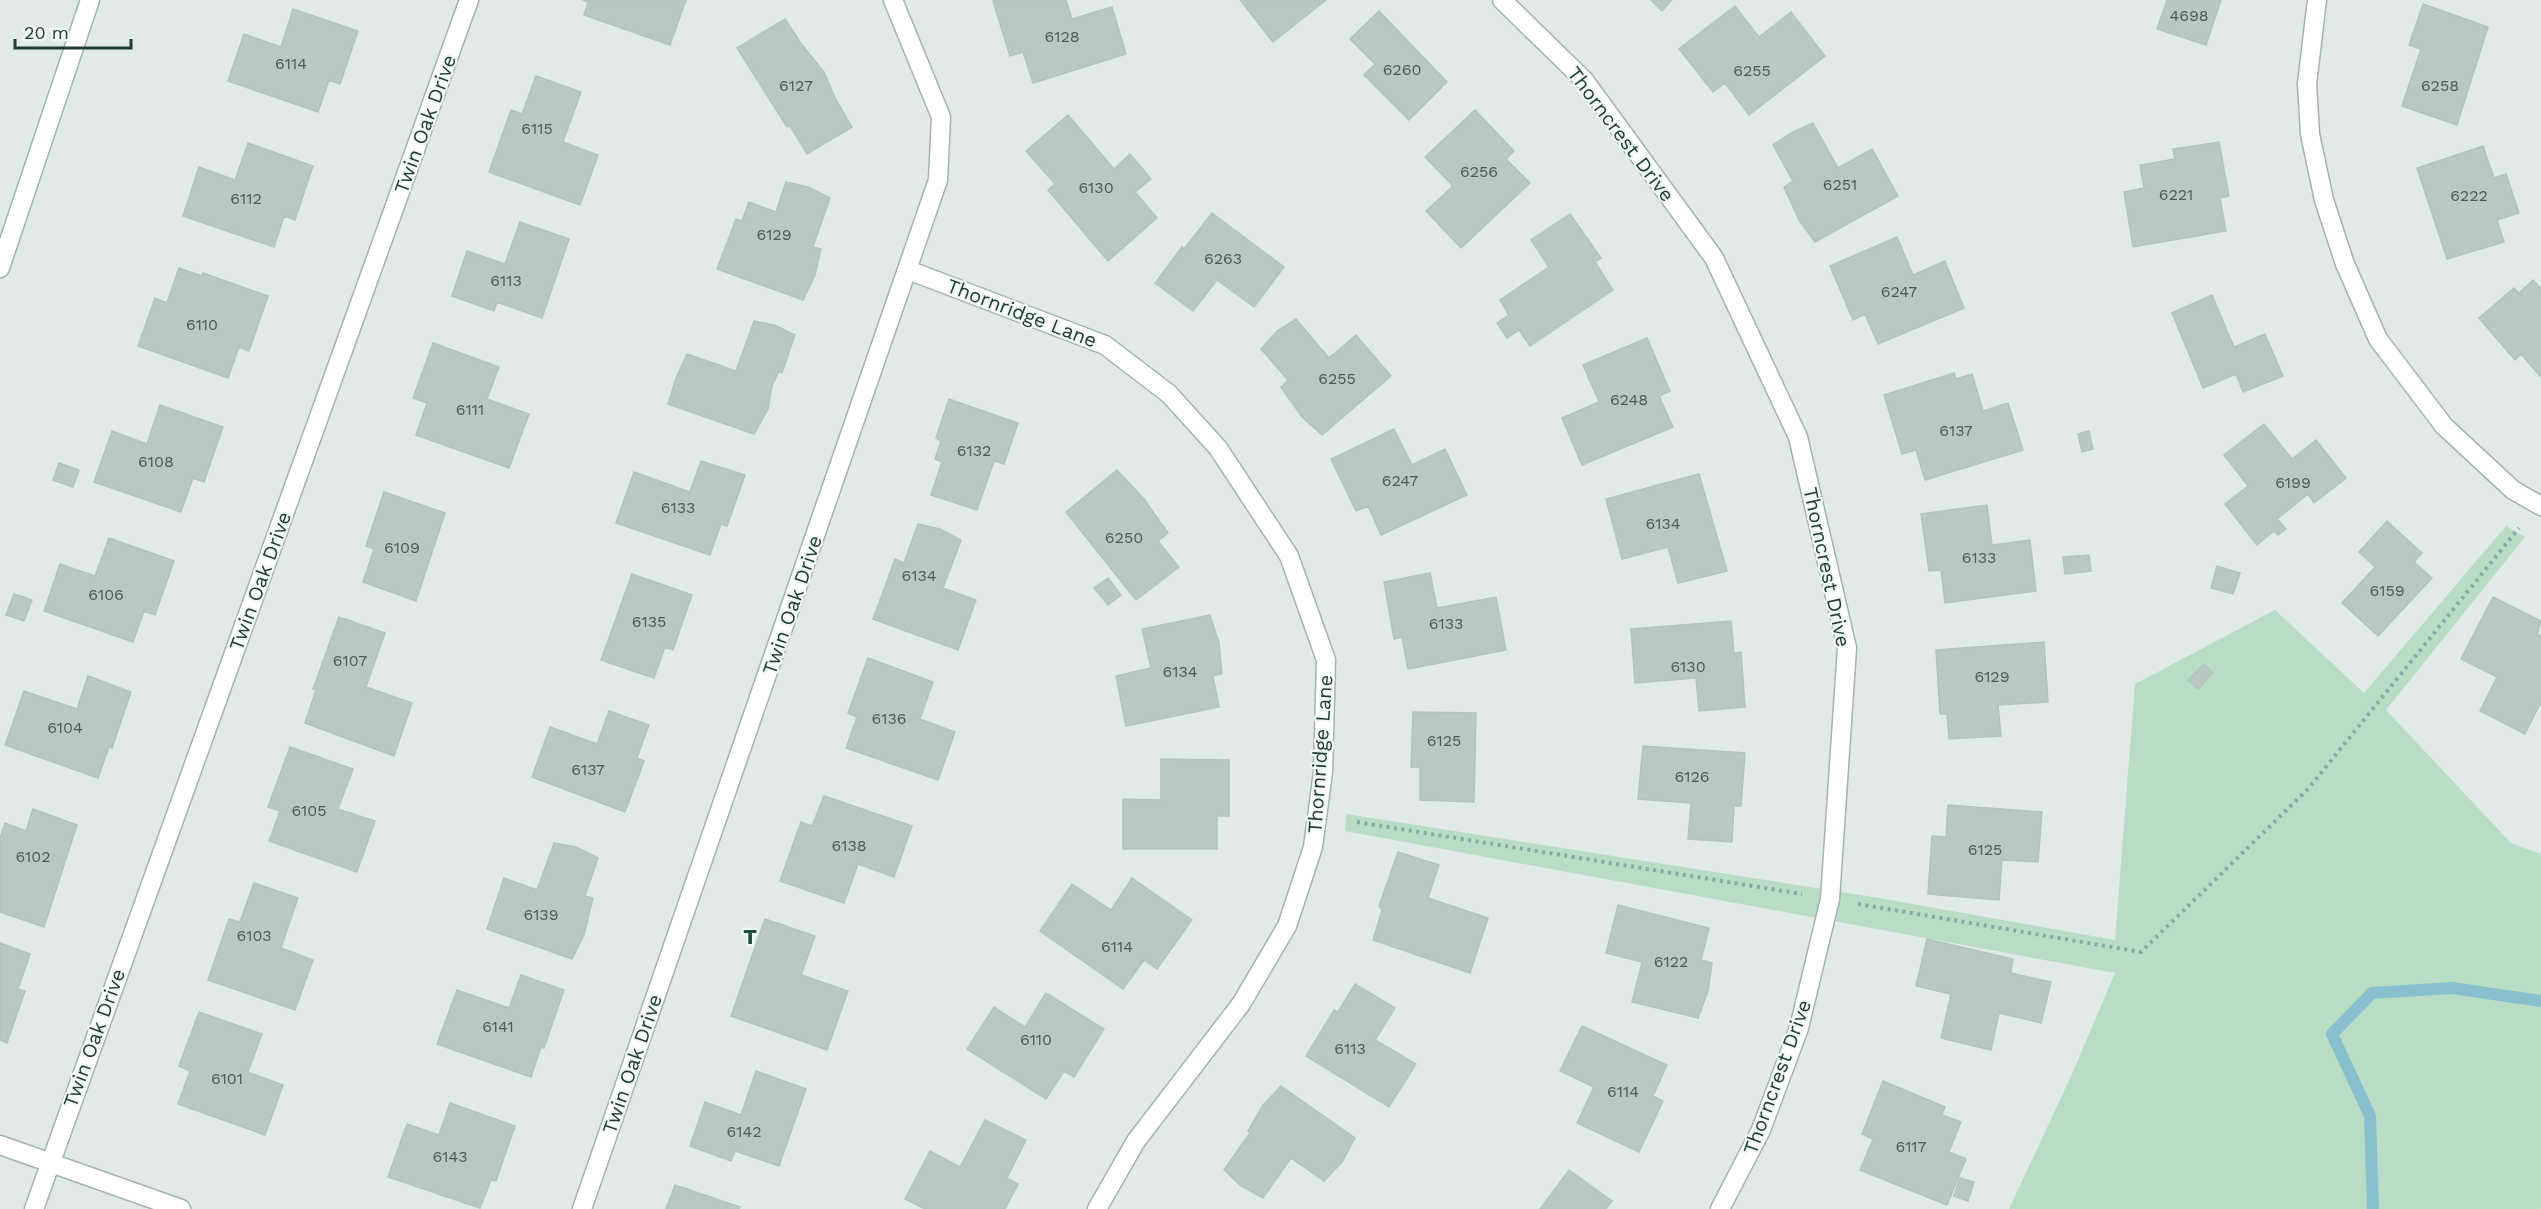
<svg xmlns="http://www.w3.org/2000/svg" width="2541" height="1209" viewBox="0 0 2541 1209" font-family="'Work Sans',sans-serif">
<rect width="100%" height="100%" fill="#e0ebe7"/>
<!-- green -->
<path fill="#b9dcc5" d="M2506 526 2525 537 2386 710 2511 843 2541 854V1209H2009L2072 1074 2115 973 1345 831 1346 814 1873 897 2115 940 2135 684 2275 610 2364 693Z"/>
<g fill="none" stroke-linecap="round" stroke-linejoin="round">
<!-- stream -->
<path stroke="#89c0cf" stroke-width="12" d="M2373 1209 2370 1116 2332 1034 2372 993 2452 988 2541 1001"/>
</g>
<!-- building -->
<path fill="#b9c8c3" stroke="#b3c4be" stroke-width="1.5" d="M583 0H686L670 45 584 15 588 2Z
M998 0H1066L1072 19 1112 7 1126 54 1033 83 1023 52 1010 56 993 1Z
M1240 0H1326L1273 42Z
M1651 0H1672L1662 11Z
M2167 0H2221L2206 45 2157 29Z
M2423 4 2488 27 2457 125 2402 106 2421 49 2409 45Z
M1735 6 1759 37 1791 12 1825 56 1749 115 1725 83 1713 92 1679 49Z
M293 9 358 31 340 84 329 80 318 112 228 81 244 34 281 47Z
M1379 11 1447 82 1409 120 1364 75 1375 64 1350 39Z
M785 19 802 45 824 72 836 100 852 127 807 154 790 126 787 127 737 48Z
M536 76 581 92 563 142 598 155 580 205 489 172 511 110 522 114Z
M1475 110 1514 151 1506 159 1530 183 1461 248 1426 211 1453 186 1425 157Z
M1068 115 1114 169 1130 154 1151 179 1135 192 1157 218 1108 261 1048 190 1055 184 1026 151Z
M1813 123 1838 168 1872 149 1898 196 1815 242 1799 220 1784 187 1793 181 1773 145 1791 133Z
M2219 142 2229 196 2220 198 2226 231 2133 247 2124 192 2144 188 2140 165 2175 159 2173 149Z
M248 143 313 166 295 220 284 216 274 247 183 216 199 167 235 180Z
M2483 146 2494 178 2506 174 2519 213 2497 220 2504 242 2447 259 2417 168Z
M786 182 808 187 830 198 813 247 821 249 815 275 803 300 717 269 736 219 742 221 749 202 776 212Z
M1212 213 1284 267 1254 307 1217 280 1193 311 1155 283 1182 247 1184 249Z
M1570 214 1601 258 1595 262 1613 290 1530 346 1519 330 1507 338 1497 323 1509 315 1500 300 1549 267 1531 240Z
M520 222 569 239 542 318 497 302 494 311 452 296 467 251 505 264Z
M1897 237 1913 275 1945 261 1964 308 1878 344 1865 314 1853 320 1830 266Z
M179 268 202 276 203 273 268 296 249 351 239 347 228 378 138 346 155 298 167 303Z
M2533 280 2541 289V377L2521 354 2515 360 2479 318 2514 288 2519 293Z
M2212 295 2234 347 2265 334 2283 376 2243 392 2236 374 2203 388 2172 313Z
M1296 319 1329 358 1356 335 1391 376 1322 435 1302 417 1281 387 1288 380 1261 349 1277 331Z
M754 321 774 325 795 335 782 373 779 371 772 386 768 409 754 434 668 404 676 378 687 354 736 371Z
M1647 338 1670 391 1659 396 1673 427 1582 465 1562 418 1599 402 1583 365Z
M433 343 499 367 487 399 529 414 509 468 416 435 427 403 413 398Z
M1954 373 1956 379 1972 374 1983 411 2008 403 2023 450 1925 480 1916 450 1902 454 1884 395Z
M949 399 1018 423 1004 464 994 461 977 510 931 495 942 462 935 459 941 441 936 438Z
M160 405 223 427 204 482 193 478 181 512 94 482 112 431 147 444Z
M2264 424 2292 459 2316 440 2346 478 2314 503 2308 494 2277 519 2286 529 2278 535 2274 531 2257 545 2225 504 2248 486 2224 455Z
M1394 429 1412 465 1445 449 1467 495 1381 535 1368 506 1356 511 1331 459Z
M2089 431 2093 449 2082 452 2078 434Z
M701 461 745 475 727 526 721 524 710 555 616 523 634 472 690 492Z
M59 463 79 470 73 487 53 480Z
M1117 470 1144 499 1168 533 1158 541 1179 567 1136 600 1066 512Z
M1699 474 1727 571 1678 583 1668 547 1622 559 1606 499Z
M384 492 445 513 416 601 363 582 374 549 366 546Z
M1987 505 1992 545 2030 540 2036 591 1945 603 1941 570 1929 571 1921 514Z
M2387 521 2422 553 2414 562 2432 578 2378 636 2342 603 2375 567 2359 552Z
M918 524 940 529 961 540 943 588 976 600 958 650 873 619 895 559 904 563Z
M109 538 174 561 155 615 144 611 133 642 44 611 60 564 95 576Z
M2089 555 2091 571 2065 574 2063 557Z
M2217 566 2240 573 2233 594 2211 588Z
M1430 573 1437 608 1496 597 1506 650 1408 669 1402 637 1394 639 1384 582Z
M632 574 692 595 673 650 665 647 654 678 601 660Z
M1108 578 1121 595 1108 605 1094 588Z
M14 594 32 600 24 621 6 615Z
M2493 597 2541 621 2537 635 2541 636V702L2525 734 2480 711 2497 677 2461 659Z
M1210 615 1219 643 1222 674 1213 676 1219 707 1126 726 1116 676 1151 668 1142 629Z
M339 617 385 633 366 687 412 703 394 756 305 723 316 690 313 689Z
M1731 621 1734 653 1741 652 1745 707 1699 711 1696 678 1635 683 1631 629Z
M2044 642 2048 702 1998 705 2001 736 1949 739 1947 714H1940L1936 650Z
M868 658 933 682 920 719 955 732 938 780 846 748 857 717 848 713Z
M2204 664 2213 673 2198 689 2188 680Z
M88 676 131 692 112 748 109 747 98 778 5 745 24 691 77 709Z
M609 711 649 725 637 758 644 761 625 812 532 777 550 727 597 744Z
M1413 712 1476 713 1474 802 1420 800V767H1411Z
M1643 746 1745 753 1741 806H1734L1732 842 1688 839 1691 803 1638 799Z
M290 747 353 769 338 809 375 821 357 872 269 841 280 811 268 807Z
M1161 759 1229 760V816H1217V849H1123V799L1161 800Z
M824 796 912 826 894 877 858 864 844 903 780 881 801 822 812 826Z
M1948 805 2042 812 2038 862 2002 860 1999 900 1928 894 1932 836 1946 837Z
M33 809 77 825 44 927 0 912V838L5 823 26 831Z
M554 843 576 847 598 858 585 896 593 898 584 935 572 959 487 929 504 878 537 890Z
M1398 852 1439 865 1428 898 1488 918 1470 973 1373 940 1382 910 1379 906Z
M1132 878 1192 920 1157 969 1144 960 1123 989 1040 931 1072 884 1111 910Z
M254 883 298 898 281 948 313 960 295 1010 208 980 229 919 240 922Z
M1618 905 1709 928 1701 960 1712 963 1708 991 1698 1018 1632 1002 1642 962 1606 953Z
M765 919 815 936 801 975 848 991 827 1050 731 1016Z
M1927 939 2013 959 2011 973 2051 982 2041 1023 1999 1013 1991 1050 1941 1038 1951 994 1916 986Z
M0 943 30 954 18 989 25 991 7 1043 0 1040Z
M521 975 564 990 544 1048 541 1047 531 1077 437 1044 457 990 509 1008Z
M1355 984 1395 1008 1375 1040 1416 1064 1389 1107 1306 1056 1334 1010 1338 1012Z
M1046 993 1104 1029 1074 1077 1064 1071 1046 1099 967 1049 994 1007 1025 1027Z
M199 1012 262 1034 248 1072 283 1085 265 1135 178 1104 190 1071 179 1066Z
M1582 1026 1667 1065 1653 1096 1663 1101 1639 1152 1577 1123 1594 1087 1560 1071Z
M756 1071 806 1089 779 1166 735 1151 731 1161 690 1146 705 1102 741 1115Z
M1883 1081 1945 1107 1942 1115 1961 1122 1949 1152 1966 1159 1947 1205 1860 1170 1873 1139 1862 1134Z
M1281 1086 1355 1138 1342 1162 1324 1181 1291 1158 1263 1198 1241 1186 1224 1170 1250 1133 1248 1131 1263 1105Z
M450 1103 515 1126 496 1181 491 1180 480 1208 388 1177 407 1124 439 1135Z
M985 1120 1026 1140 1007 1178 1018 1184 1005 1209H925L905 1199 930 1151 960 1167Z
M1569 1170 1612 1201 1606 1209H1540Z
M1960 1178 1974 1182 1968 1201 1954 1196Z
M675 1185 740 1207 739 1209H666Z"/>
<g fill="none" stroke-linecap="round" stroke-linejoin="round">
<!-- street casing -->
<g stroke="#a3b3ae" stroke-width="21">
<path id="street" d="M1502 0 1584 80 1714 258 1798 437 1847 648 1830 899 1799 1028 1761 1130 1720 1209
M2317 0 2307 84 2310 134 2324 200 2345 264 2378 339 2444 426 2513 490 2541 506
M908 270 1105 345 1169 394 1218 448 1289 556 1326 660 1323 772 1313 847 1287 926 1241 1004 1136 1141 1097 1209
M0 1145 181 1209
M34 1209 469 0
M582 1209 938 180 941 117 893 0"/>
</g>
<!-- secondary casing -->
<g stroke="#9fb6af" stroke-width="21">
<path id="secondary" d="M0 268 90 0"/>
</g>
<!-- path -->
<path stroke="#81aea3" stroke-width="4" stroke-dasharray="3 4.5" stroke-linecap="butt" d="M1357 822 1802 894
M1858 904 2141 952 2308 789 2519 528"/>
<!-- street -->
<use href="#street" stroke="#fff" stroke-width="18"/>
<!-- secondary -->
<use href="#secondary" stroke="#fff" stroke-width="18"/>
</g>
<g text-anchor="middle" stroke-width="4.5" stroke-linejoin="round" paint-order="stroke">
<!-- number labels -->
<g font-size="16" fill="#475e59">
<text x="2189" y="21">4698</text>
<text x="1062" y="42">6128</text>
<text x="291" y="69">6114</text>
<text x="1402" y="75">6260</text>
<text x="1752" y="76">6255</text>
<text x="796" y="91">6127</text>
<text x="2440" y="91">6258</text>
<text x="537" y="134">6115</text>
<text x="1479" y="177">6256</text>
<text x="1840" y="190">6251</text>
<text x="1096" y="193">6130</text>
<text x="2176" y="200">6221</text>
<text x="2469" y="201">6222</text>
<text x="246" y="204">6112</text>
<text x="774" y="240">6129</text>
<text x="1223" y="264">6263</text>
<text x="506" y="286">6113</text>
<text x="1899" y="297">6247</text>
<text x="202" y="330">6110</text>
<text x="1337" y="384">6255</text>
<text x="1629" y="405">6248</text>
<text x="470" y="415">6111</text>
<text x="1956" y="436">6137</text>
<text x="974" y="456">6132</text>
<text x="156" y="467">6108</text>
<text x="1400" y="486">6247</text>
<text x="2293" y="488">6199</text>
<text x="678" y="513">6133</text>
<text x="1663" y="529">6134</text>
<text x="1124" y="543">6250</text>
<text x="402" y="553">6109</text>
<text x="1979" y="563">6133</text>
<text x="919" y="581">6134</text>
<text x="2387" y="596">6159</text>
<text x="106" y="600">6106</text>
<text x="649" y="627">6135</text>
<text x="1446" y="629">6133</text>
<text x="350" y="666">6107</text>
<text x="1688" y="672">6130</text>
<text x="1180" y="677">6134</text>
<text x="1992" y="682">6129</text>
<text x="889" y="724">6136</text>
<text x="65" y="733">6104</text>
<text x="1444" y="746">6125</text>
<text x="588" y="775">6137</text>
<text x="1692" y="782">6126</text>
<text x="309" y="816">6105</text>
<text x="849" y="851">6138</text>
<text x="1985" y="855">6125</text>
<text x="33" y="862">6102</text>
<text x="541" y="920">6139</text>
<text x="254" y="941">6103</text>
<text x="1117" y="952">6114</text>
<text x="1671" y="967">6122</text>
<text x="498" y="1032">6141</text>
<text x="1036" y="1045">6110</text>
<text x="1350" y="1054">6113</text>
<text x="227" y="1084">6101</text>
<text x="1623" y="1097">6114</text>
<text x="744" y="1137">6142</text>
<text x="1911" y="1152">6117</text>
<text x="450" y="1162">6143</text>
</g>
<!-- street labels -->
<g font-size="20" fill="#213b36" stroke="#f1f8f4">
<text transform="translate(425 124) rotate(-70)" y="7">Twin Oak Drive</text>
<text transform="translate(1621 134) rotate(53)" y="7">Thorncrest Drive</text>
<text transform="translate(1022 313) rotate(21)" y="7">Thornridge Lane</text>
<text transform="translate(1827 567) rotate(78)" y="7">Thorncrest Drive</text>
<text transform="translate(260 581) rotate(-70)" y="7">Twin Oak Drive</text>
<text transform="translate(792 605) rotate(-71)" y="7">Twin Oak Drive</text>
<text transform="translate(1320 754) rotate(-86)" y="7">Thornridge Lane</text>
<text transform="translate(94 1038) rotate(-70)" y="7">Twin Oak Drive</text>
<text transform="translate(632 1064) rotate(-71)" y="7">Twin Oak Drive</text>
<text transform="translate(1777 1077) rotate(-70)" y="7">Thorncrest Drive</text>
</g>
<!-- neighbourhood labels -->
<g font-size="21" font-weight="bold" fill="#1e4d44" stroke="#f1f8f4">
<text x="750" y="944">T</text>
</g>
</g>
<!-- scale -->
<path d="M15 39v9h116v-9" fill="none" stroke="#213b36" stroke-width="3"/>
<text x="24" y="39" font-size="18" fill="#213b36" stroke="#f1f8f4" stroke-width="4.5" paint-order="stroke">20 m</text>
</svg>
